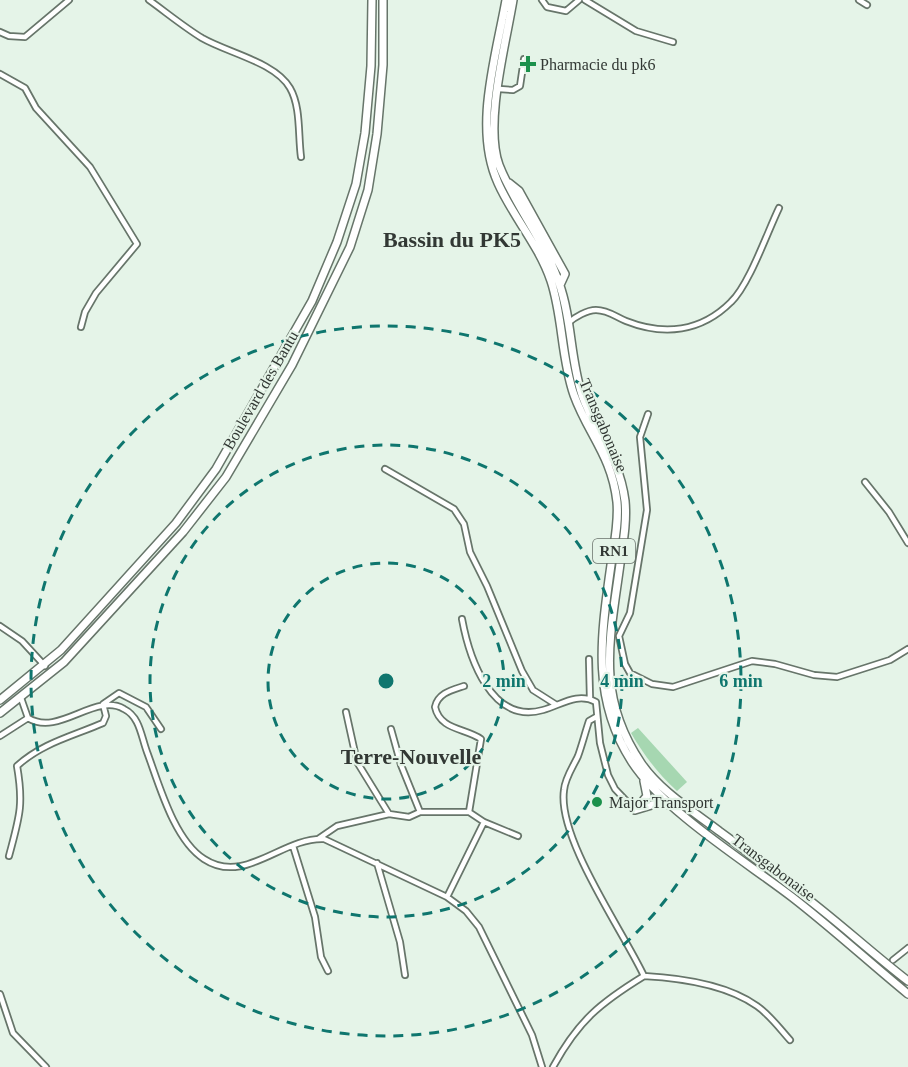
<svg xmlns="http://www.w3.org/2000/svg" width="908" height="1067" viewBox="0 0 908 1067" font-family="Georgia,serif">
<rect width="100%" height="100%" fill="#e5f4e8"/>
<!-- green -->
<path fill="#a6d7b1" d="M638 728 687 782 677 791C658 774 644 755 631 733Z"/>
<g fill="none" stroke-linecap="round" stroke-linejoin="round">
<!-- minor casing -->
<g stroke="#67756a" stroke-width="8">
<path id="minor" d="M149 0C167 13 184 27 202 38 228 53 275 62 290 88 301 107 298 135 301 157
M542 0 547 7 566 11 579 0
M585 0 636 31 673 42
M859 0 867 5
M0 32 9 36 25 37 69 0
M0 74 25 88 36 108 90 167 137 244 96 293 85 312 81 327
M499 89 513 90 520 86 524 59
M568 323C575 317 587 310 596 310 608 310 616 317 626 321 664 336 701 332 731 302 749 285 767 233 779 208
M648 414 640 437 647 510 630 613 619 636 625 664 630 673 652 684 673 687 752 661 775 664 814 675 837 677 890 660 908 649
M385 469 454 509 464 524 470 552 487 586 522 671 533 690 555 704
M865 482 889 512 908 543
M462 619C469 657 491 725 543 710 561 705 577 692 596 702L600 743 608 775 615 789 635 810
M0 626 22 641 45 666
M589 659 590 699
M21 698 28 718C59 737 95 692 124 709 140 717 141 736 147 752 159 784 174 840 204 859 245 886 282 837 324 839L447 897 466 911 479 927 532 1035 542 1067
M346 712 357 762 389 814
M391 729 401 765 420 812
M0 736 28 718
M469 812 484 822 518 836
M318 839 337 826 389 814 409 817 420 812H469L481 739C465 728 440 730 435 707 438 693 452 690 464 686
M293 846 315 917 321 957 328 971
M9 856C19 818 24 806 17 766 42 743 73 736 103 723L106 716 103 704 119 693 146 707 161 729
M377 863 400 942 405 975
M447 897 484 822
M893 960 908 948
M644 976C681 978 726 984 757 1006 770 1015 780 1029 790 1040
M0 994 13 1033 46 1067
M553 1067C578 1021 600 1003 644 976 623 931 557 838 564 790 565 778 573 767 578 756 582 745 585 733 589 721L596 717"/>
</g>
<!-- trunk casing -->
<g stroke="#67756a" stroke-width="10">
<path id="trunk" d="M506 0C496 57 473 128 498 183 513 217 539 245 551 281 563 317 561 358 574 395 588 434 612 456 617 502 619 523 614 544 611 565 601 636 591 699 632 762 664 811 745 861 792 897 832 928 869 962 908 994
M513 0C506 43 484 124 499 165 515 206 545 241 559 283 572 319 570 359 582 395 596 434 619 456 625 501 627 522 623 543 620 564 610 639 595 695 641 763 660 791 693 811 719 831 744 849 768 868 792 887 832 916 869 951 908 981
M509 183 519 191 565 274 560 285
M0 700 61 650 176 523 216 469 312 301 337 242 356 184 365 133 371 66 372 0
M0 713 64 662 183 532 226 477 292 365 350 247 368 190 377 134 383 65V0
M637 808 647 796 644 781
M635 810 655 804 670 805"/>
</g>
<!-- minor -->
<use href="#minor" stroke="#fff" stroke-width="4.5"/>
<!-- trunk -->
<use href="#trunk" stroke="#fff" stroke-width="7"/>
</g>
<!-- distance rings -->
<g fill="none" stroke="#0f766e" stroke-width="3" stroke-dasharray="10 8">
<circle cx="386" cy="681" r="118"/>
<circle cx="386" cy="681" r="236"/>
<circle cx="386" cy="681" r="355"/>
</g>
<!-- markers -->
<g fill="#1c914c" stroke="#e5f4e8" stroke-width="2">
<path d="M525 55h6v6h6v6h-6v6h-6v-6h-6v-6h6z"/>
<circle cx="597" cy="802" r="6"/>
</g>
<g text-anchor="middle" stroke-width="4.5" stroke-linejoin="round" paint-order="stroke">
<!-- shield labels -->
<rect fill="#e5f4e8" stroke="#68706a" stroke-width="1.5" x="593" y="539" width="42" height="24" rx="4.5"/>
<g font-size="15" font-weight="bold" fill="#323834">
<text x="614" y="556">RN1</text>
</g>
<!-- poi labels -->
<g font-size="16" fill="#323834" stroke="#e5f4e8" text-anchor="start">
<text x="540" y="70">Pharmacie du pk6</text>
<text x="609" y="808">Major Transport</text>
</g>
<!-- street labels -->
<g font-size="16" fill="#323834" stroke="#e5f4e8">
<text transform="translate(260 390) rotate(-60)" y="6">Boulevard des Bantu</text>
<text transform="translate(604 425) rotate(67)" y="6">Transgabonaise</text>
<text transform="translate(774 867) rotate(37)" y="6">Transgabonaise</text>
</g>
<!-- district labels -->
<g font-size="22" font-weight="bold" fill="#323834" stroke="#e5f4e8">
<text x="452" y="247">Bassin du PK5</text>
<text x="411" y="764">Terre-Nouvelle</text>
</g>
</g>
<circle cx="386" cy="681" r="9" fill="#0f766e" stroke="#e5f4e8" stroke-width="3"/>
<g font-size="18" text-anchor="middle" font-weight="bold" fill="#0f766e" stroke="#e5f4e8" stroke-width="4.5" stroke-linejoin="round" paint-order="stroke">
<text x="504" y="687">2 min</text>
<text x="622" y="687">4 min</text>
<text x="741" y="687">6 min</text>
</g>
</svg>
